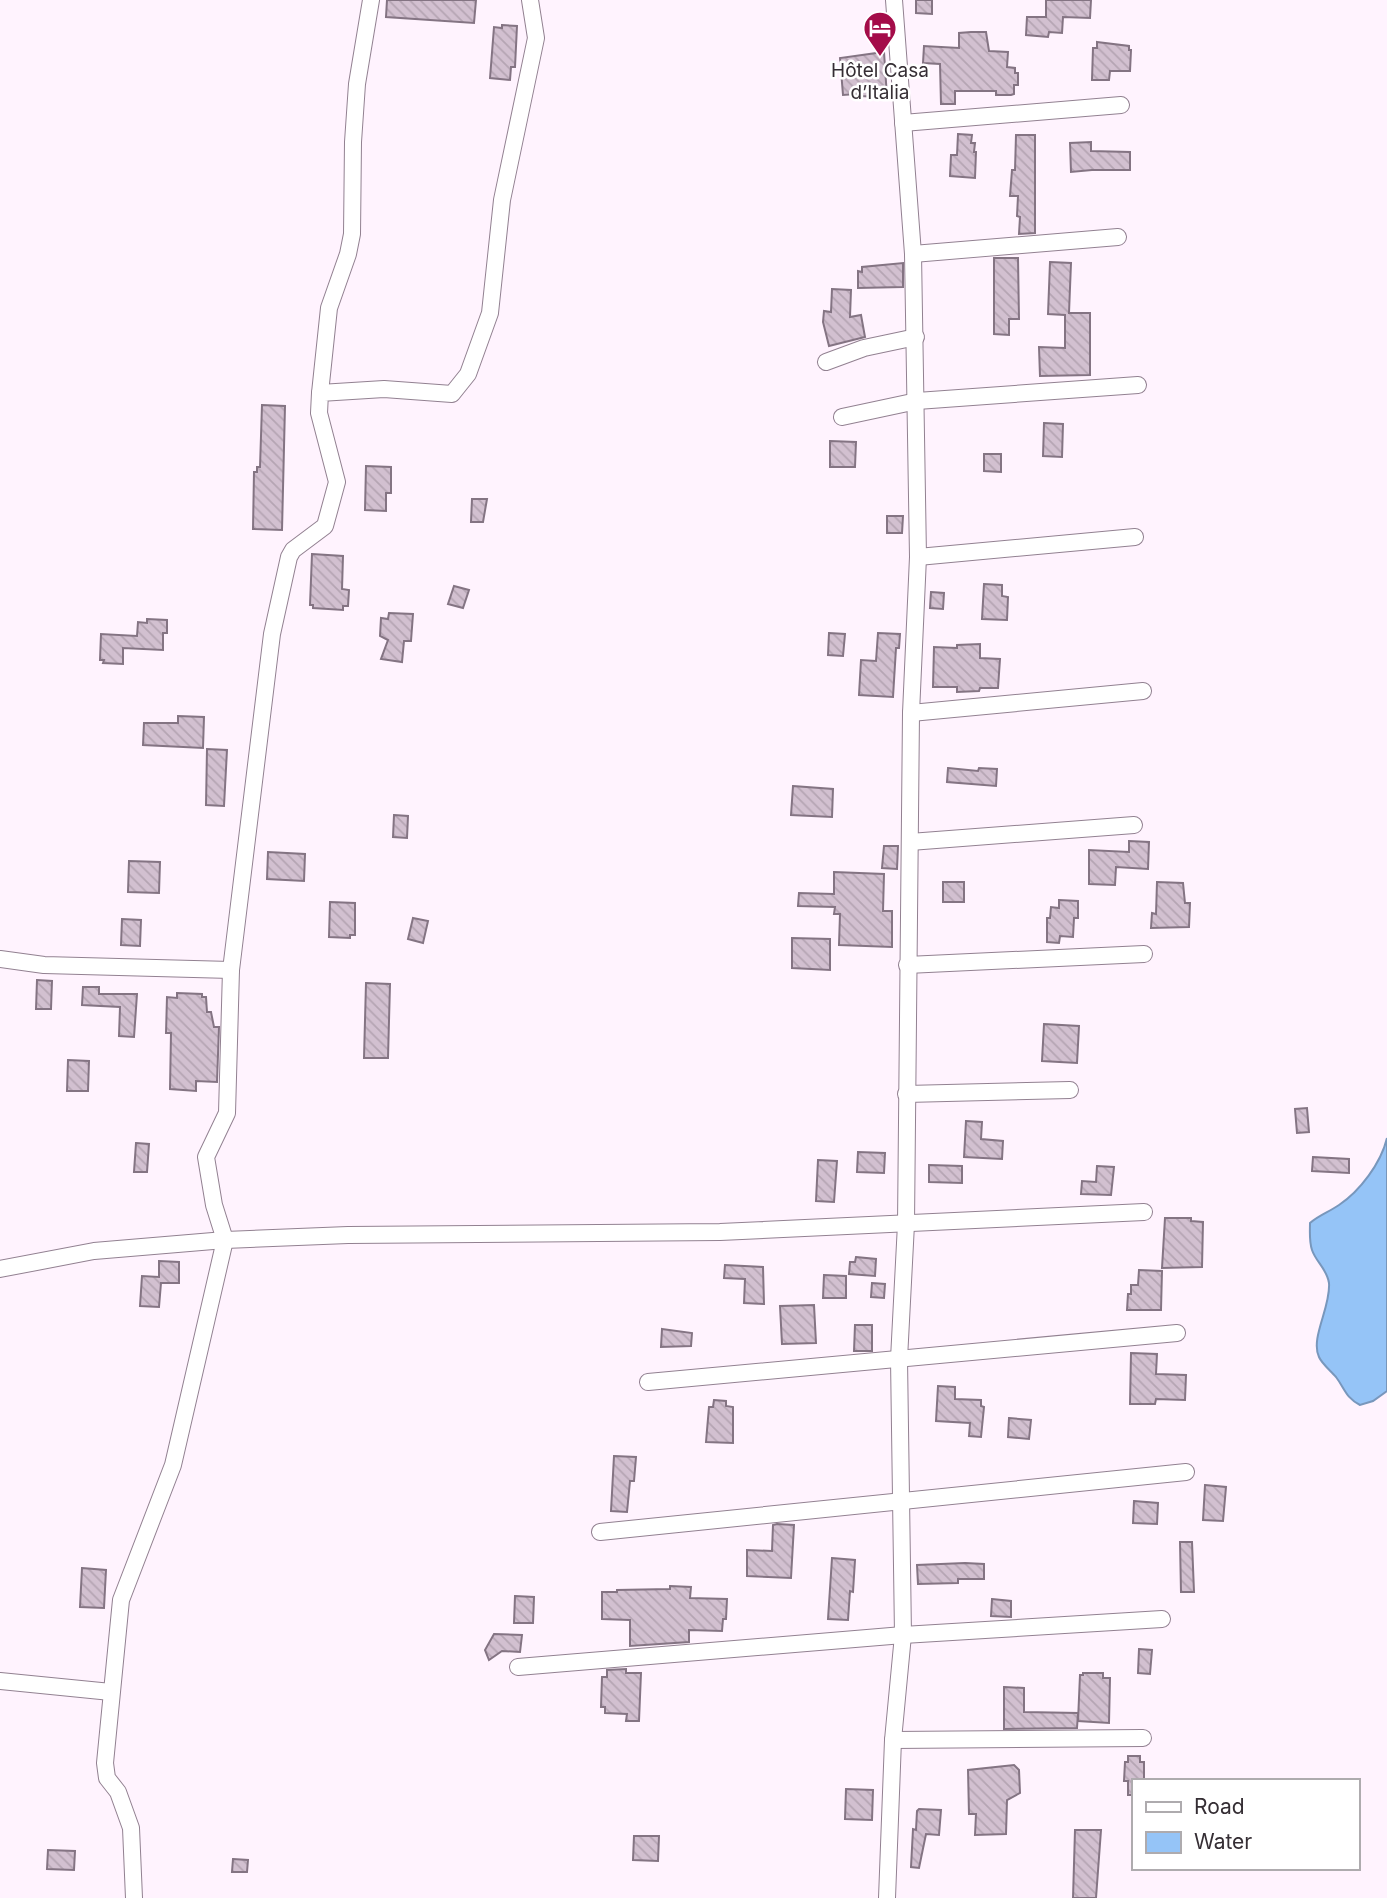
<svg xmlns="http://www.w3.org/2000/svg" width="1387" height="1898" viewBox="0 0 1387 1898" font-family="Inter,sans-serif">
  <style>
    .water { fill: #95c4f7; stroke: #7897bc; stroke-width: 2 }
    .building { fill: url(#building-back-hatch); stroke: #847483; stroke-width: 2 }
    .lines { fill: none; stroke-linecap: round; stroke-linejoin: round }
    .street-casing { stroke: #928191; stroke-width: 18 }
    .street { stroke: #fff; stroke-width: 16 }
    .labels { text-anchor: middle; stroke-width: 5; stroke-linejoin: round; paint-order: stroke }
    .poi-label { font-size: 19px; fill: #352e34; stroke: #fff }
  </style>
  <defs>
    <pattern id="building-back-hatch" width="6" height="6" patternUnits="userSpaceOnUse" patternTransform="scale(1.75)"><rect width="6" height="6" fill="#d2c0d0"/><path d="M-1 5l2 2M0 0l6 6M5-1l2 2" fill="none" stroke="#b5a5b3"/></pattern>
  </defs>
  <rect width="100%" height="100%" fill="#fff3fe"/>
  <!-- water -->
  <path class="water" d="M1387 1138V1391L1373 1401 1360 1405C1346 1398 1345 1389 1336 1377 1331 1371 1322 1364 1319 1357 1310 1338 1331 1307 1329 1283 1327 1269 1316 1262 1312 1250 1309 1241 1310 1232 1310 1223 1319 1215 1329 1212 1339 1205 1360 1191 1381 1163 1387 1138Z"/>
  <!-- building -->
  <g class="building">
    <path d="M387 0H476L474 23 386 17Z"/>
    <path d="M916 0H932V14L916 13Z"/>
    <path d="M1046 0H1091L1090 18 1063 17 1062 33 1049 32 1048 37 1026 35 1027 17H1046Z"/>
    <path d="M502 25 517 26 515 67H511L510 80 490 78 494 27 502 28Z"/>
    <path d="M971 32H986L989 51 1008 52 1007 67 1015 68V73H1018V85H1014V94L1011 95H996V91H955V104H941L940 64 923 63 924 46 959 48V33Z"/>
    <path d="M1097 42 1129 46V50H1131L1130 71H1110L1109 80H1092L1093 48H1097Z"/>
    <path d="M884 52 887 97 857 96V94L843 95 840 58Z"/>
    <path d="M958 134 972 135 971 143H975L974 152H976L975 178 950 176 951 155H957Z"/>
    <path d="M1016 135H1035V233L1019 234 1020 217 1017 216 1018 196H1010L1012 170H1015Z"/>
    <path d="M1091 142V151L1130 152V170H1092L1071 172 1070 143Z"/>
    <path d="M994 258H1018L1019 319H1009V335L994 334Z"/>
    <path d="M1050 262 1071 263 1069 313H1090V375L1040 376 1039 347 1065 348V315L1048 314Z"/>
    <path d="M903 263V287L858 288V271L862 272V267Z"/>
    <path d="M832 289 851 290 850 317 861 315 865 337 829 346 823 322 824 311 831 312Z"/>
    <path d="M262 405 285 406 282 530 253 529 254 472H257V467H260Z"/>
    <path d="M1044 423 1063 424 1062 457 1043 456Z"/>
    <path d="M830 441 856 442 855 467H830Z"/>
    <path d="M984 454H1001V472L984 471Z"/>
    <path d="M366 466 391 467V493H386V511L365 510Z"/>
    <path d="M472 499H487L483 522H471Z"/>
    <path d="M887 516H903L902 533H887Z"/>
    <path d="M312 554 343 556 342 589 349 590 348 606H343V610L313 608V605H310Z"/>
    <path d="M984 584 1002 585V596L1008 597 1007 620 982 619Z"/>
    <path d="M454 586 469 590 463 608 448 604Z"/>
    <path d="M931 592 944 593 943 609 930 608Z"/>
    <path d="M389 613 413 614 411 641H404L402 662 381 659 388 640 380 636 381 618 388 619Z"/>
    <path d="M147 619 167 620V633H163V650L123 648V664L103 663 104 660H100L101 634 137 636 138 622 147 623Z"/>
    <path d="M829 633 845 634 843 656 828 655Z"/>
    <path d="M878 633 900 634 899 648H896L893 697 859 695 861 660 876 661Z"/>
    <path d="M980 644V658L1000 659 998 688H980L979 691 957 692V687H933L934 647 957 648V645Z"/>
    <path d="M178 716 204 717 203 748 143 745 144 723H178Z"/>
    <path d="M207 749 227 750 224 806 206 805Z"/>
    <path d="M948 768 978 771 979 768 997 769 996 786 947 782Z"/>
    <path d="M793 786 833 789 832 817 791 815Z"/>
    <path d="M394 815 408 816 407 838 393 837Z"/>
    <path d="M1129 841 1149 842 1148 869 1116 867 1115 885 1089 884V850L1129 852Z"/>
    <path d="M884 846H898L897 869 882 868Z"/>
    <path d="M268 852 305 854 304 881 267 879Z"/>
    <path d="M129 861 160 862 159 893 128 892Z"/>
    <path d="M834 872 884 874 883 911H892V947L839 945 840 914H834L835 907 798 906 799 893 834 894Z"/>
    <rect x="943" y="882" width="21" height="20"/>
    <path d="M1157 882 1183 883 1185 903H1190L1189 927 1151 928 1152 913 1156 914Z"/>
    <path d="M1059 900 1078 901V918H1074L1073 937 1060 936 1059 943 1047 942V918H1050L1051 907 1059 908Z"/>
    <path d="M330 902 355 903V935H350V938L329 937Z"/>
    <path d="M413 918 428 921 423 943 408 939Z"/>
    <path d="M122 919 141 920 140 946 121 945Z"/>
    <path d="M792 938 830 939V970L792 968Z"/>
    <path d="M37 980 52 981 51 1009H36Z"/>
    <path d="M366 983 390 984 388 1058H364Z"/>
    <path d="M83 987H99V994H137L134 1037 119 1036 120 1007 82 1005Z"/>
    <path d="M177 993 202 994V997H206L207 1012H211L214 1027H219L217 1082 196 1081V1091L170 1089 171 1033H166L167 997 177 998Z"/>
    <path d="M1044 1024 1079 1026 1077 1063 1042 1061Z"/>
    <path d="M68 1060 89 1061 88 1091H67Z"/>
    <path d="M1307 1108 1309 1132 1297 1133 1295 1109Z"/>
    <path d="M966 1121 982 1122 981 1139 1003 1141 1002 1159 964 1157Z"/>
    <path d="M136 1143 149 1144 147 1172H134Z"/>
    <path d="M858 1152 885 1153 884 1173 857 1172Z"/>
    <path d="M1313 1157 1349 1159V1173L1312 1171Z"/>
    <path d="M818 1160 837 1161 834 1202 816 1201Z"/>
    <path d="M929 1165 962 1166V1183L929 1182Z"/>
    <path d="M1097 1166 1114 1167 1111 1195 1081 1194 1082 1181 1096 1182Z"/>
    <path d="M1165 1218H1191V1221L1203 1222 1202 1267 1162 1268Z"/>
    <path d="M856 1257 876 1259 875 1276 849 1274 850 1262H855Z"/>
    <path d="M159 1261 179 1262V1283H161L159 1307 140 1306 142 1276 159 1277Z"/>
    <path d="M725 1265 763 1267 764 1304 744 1303 745 1279 724 1278Z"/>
    <path d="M1139 1270 1162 1271 1161 1310H1127L1128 1294H1131V1285H1138Z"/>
    <path d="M824 1275 846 1276V1298H823Z"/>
    <path d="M872 1283 885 1284 884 1298 871 1297Z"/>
    <path d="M814 1305 816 1343 782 1344 780 1306Z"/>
    <path d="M855 1325H872V1351H854Z"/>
    <path d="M662 1329 692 1333 691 1346 661 1347Z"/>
    <path d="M1131 1353 1157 1354 1156 1374 1186 1375 1185 1400 1156 1399 1155 1404H1130Z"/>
    <path d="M938 1386 955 1387V1399L981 1400V1406L984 1407 981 1437 969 1436 970 1423 936 1421Z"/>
    <path d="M714 1400 726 1401V1406L733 1407V1443L706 1442 709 1407H713Z"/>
    <path d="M1009 1418 1031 1420 1029 1439 1008 1437Z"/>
    <path d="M614 1456 636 1457 634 1481H630L627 1512 611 1511Z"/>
    <path d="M1205 1485 1226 1487 1223 1521 1203 1520Z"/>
    <path d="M1134 1501 1158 1503 1157 1524 1133 1523Z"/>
    <path d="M777 1524 794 1525 791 1578 747 1576V1550L772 1551 773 1525Z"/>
    <path d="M1180 1542H1192L1194 1592H1181Z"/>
    <path d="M832 1558 855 1560 853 1592 850 1591 848 1620 828 1619Z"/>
    <path d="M965 1563 984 1564V1579H958V1583L918 1584 917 1565Z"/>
    <path d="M82 1568 106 1570 104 1608 80 1607Z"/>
    <path d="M670 1586 691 1587 690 1598 727 1599 726 1619H723L722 1631 689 1630V1642L630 1646V1620L602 1619V1592H617V1590L670 1589Z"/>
    <path d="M515 1596 534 1597 533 1623H514Z"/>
    <path d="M992 1599 1011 1601V1617L991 1616Z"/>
    <path d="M494 1634 522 1635 520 1652 502 1651 489 1660 485 1650Z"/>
    <path d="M1139 1649 1152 1650 1150 1674 1138 1673Z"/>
    <path d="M626 1669V1673H641L639 1721H626L627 1714 605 1713V1707H601L602 1677H607V1670Z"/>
    <path d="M1083 1673H1103V1678H1110L1109 1723 1078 1721 1080 1675H1083Z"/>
    <path d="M1004 1687 1024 1688V1712L1078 1713 1077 1728 1004 1729Z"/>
    <path d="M1128 1756H1140V1762H1144V1781H1133V1795H1128V1781H1124L1125 1762H1128Z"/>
    <path d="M1014 1765 1019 1770 1020 1793 1007 1800 1006 1834 975 1835 976 1814H969L968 1770Z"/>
    <path d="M846 1789 873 1790 872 1820 845 1819Z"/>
    <path d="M919 1809 941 1810 939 1835 926 1834 919 1868 911 1867 913 1829 916 1830 917 1811Z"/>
    <path d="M1075 1830H1101L1096 1898H1073Z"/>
    <path d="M634 1836H659L658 1861 633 1860Z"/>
    <path d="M48 1850 75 1851 74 1870 47 1869Z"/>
    <path d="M233 1859 248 1860 247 1872H232Z"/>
  </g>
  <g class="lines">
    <defs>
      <g id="street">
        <path d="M903 123 1121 105"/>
        <path d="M913 254 1118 237"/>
        <path d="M826 362 864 348 916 337"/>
        <path d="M320 393 329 308 348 254 352 234 353 142 357 84 371 0"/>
        <path d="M842 417 917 401 1138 385"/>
        <path d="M918 557 1135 537"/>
        <path d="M911 713 1143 691"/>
        <path d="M910 842 1134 825"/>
        <path d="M0 959 44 965 231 970"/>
        <path d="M907 965 1144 954"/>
        <path d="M906 1094 1070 1090"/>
        <path d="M0 1269 94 1251 225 1240 348 1235 720 1232 1144 1212"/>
        <path d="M648 1382 1177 1333"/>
        <path d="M600 1532 1186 1472"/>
        <path d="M518 1667 903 1635 1162 1619"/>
        <path d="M0 1681 111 1692"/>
        <path d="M893 1740 1143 1738"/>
        <path d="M134 1898 131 1828 118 1792 107 1778 105 1763 121 1600 173 1465 225 1240 214 1205 206 1157 227 1113 231 970 272 634 289 557 293 550 325 526 337 482 319 413 320 393 384 389 452 394 468 374 490 313 502 200 536 38 530 0"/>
        <path d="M887 1898 893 1740 903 1635 899 1359 906 1224 911 713 918 557 913 254 894 0"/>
      </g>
    </defs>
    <!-- street casing -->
    <use href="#street" class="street-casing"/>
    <!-- street -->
    <use href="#street" class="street"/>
  </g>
  <!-- icons -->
  <defs>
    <symbol id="hotel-pin" viewBox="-11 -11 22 30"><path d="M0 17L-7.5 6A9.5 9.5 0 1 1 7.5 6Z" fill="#a40c49" stroke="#fff"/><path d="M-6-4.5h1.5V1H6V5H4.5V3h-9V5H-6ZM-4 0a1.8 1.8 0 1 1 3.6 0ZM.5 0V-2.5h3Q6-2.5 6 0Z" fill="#fff"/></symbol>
  </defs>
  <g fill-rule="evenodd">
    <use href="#hotel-pin" x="861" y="9" width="38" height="52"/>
  </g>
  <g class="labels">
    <!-- poi labels -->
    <g class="poi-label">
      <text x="880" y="77">Hôtel Casa<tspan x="880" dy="22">d’Italia</tspan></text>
    </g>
  </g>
  <!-- legend -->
  <rect x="1132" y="1779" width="228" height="91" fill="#ffffff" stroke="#aeabae" stroke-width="2"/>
  <rect x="1146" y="1802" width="35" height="10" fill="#ffffff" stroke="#aeabae" stroke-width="2"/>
  <text x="1194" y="1814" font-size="21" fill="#352e34">Road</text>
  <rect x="1146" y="1832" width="35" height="21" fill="#95c4f7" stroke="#aeabae" stroke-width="2"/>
  <text x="1194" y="1849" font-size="21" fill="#352e34">Water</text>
</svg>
